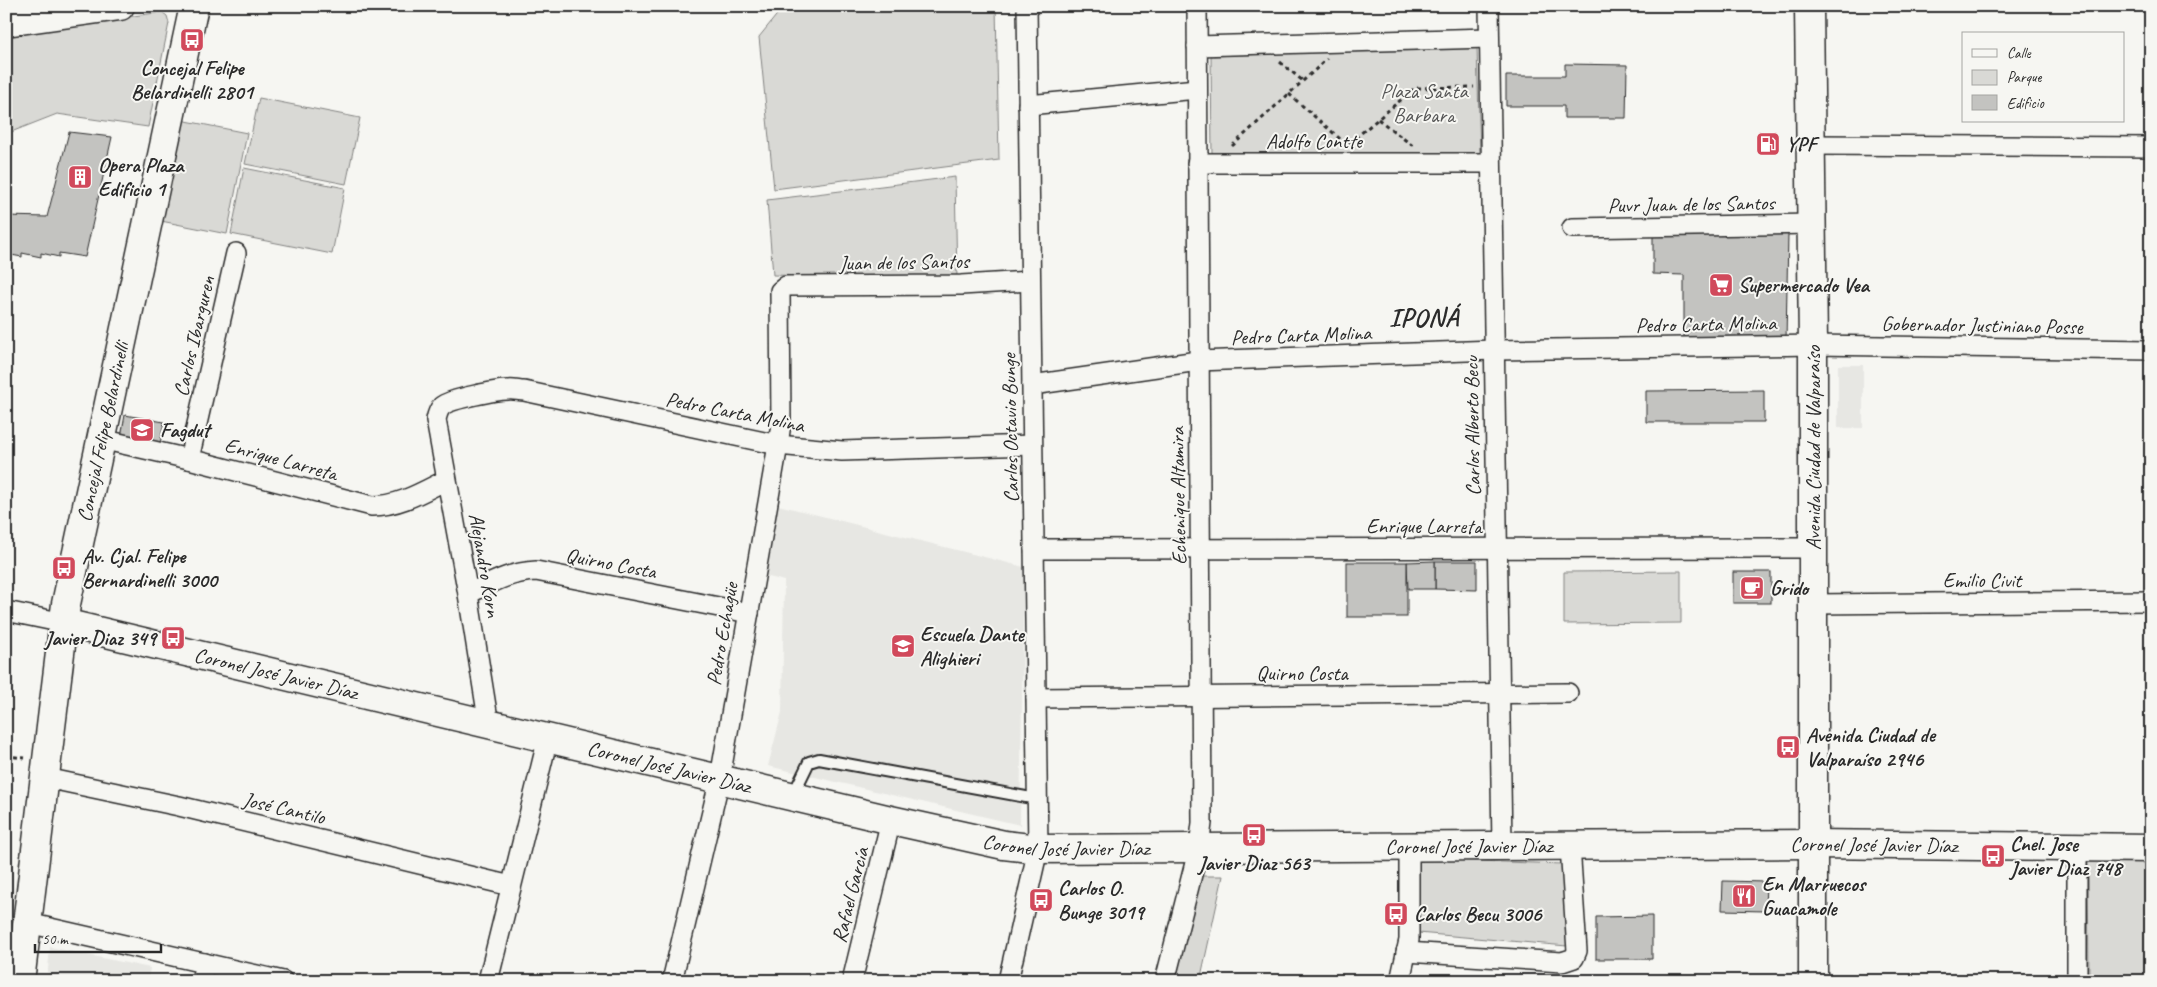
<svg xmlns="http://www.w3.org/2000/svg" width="2157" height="987" viewBox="0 0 2157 987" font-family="Caveat,sans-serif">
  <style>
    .built { fill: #e7e7e3 }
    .green { fill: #d9d9d5; stroke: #828280 }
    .building { fill: #c3c3c0; stroke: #2b2b2b }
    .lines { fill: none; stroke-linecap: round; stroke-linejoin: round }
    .lane-casing { stroke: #2b2b2b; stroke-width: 14 }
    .street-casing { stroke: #2b2b2b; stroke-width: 22 }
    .secondary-casing { stroke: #2b2b2b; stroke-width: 31 }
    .path { stroke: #2b2b2b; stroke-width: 3; stroke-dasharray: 4 4; stroke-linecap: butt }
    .lane { stroke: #f6f6f2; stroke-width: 10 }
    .street { stroke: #f6f6f2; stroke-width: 19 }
    .secondary { stroke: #f6f6f2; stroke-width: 28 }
    .labels { text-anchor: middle; stroke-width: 4; stroke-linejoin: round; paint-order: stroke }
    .poi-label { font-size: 21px; font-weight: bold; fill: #2b2b2b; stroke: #f6f6f2; text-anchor: start }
    .park-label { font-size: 21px; fill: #565656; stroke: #f6f6f2 }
    .street-label { font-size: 21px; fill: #2b2b2b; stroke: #f6f6f2 }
    .district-label { font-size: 26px; font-weight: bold; letter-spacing: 1px; fill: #2b2b2b; stroke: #f6f6f2 }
  </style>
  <rect width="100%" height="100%" fill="#f6f6f2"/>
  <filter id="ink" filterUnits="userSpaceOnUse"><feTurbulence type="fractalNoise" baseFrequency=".02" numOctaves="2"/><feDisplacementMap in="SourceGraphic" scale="10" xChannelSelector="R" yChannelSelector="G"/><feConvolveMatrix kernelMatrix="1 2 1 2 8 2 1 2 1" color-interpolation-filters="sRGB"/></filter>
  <g filter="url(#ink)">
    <!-- built -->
    <g class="built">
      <rect x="1838" y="365" width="25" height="63"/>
      <path d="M774 504 1024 567 1020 825 768 766 782 712 784 581 762 575Z"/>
      <path d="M50 947 150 968 148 981H47Z"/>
    </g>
    <!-- green -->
    <g class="green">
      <path d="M784 6H996L999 160 774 189 759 37Z"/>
      <path d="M162 12 167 16 169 23 148 127 57 114 6 134V34Z"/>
      <path d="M1477 47 1480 157 1212 156 1211 56Z"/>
      <path d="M259 98 360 118 346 184 245 164Z"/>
      <path d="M181 120 247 133 227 234 161 221Z"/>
      <path d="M244 168 345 188 332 254 231 234Z"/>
      <path d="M955 177 957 280 773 275 767 200Z"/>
      <path d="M1681 571V623L1564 624V572Z"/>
      <path d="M1418 859 1562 864 1567 946 1418 933Z"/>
      <path d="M2088 859H2151V981H2089Z"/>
      <path d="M1196 876H1223L1200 981H1171Z"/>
    </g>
    <!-- building -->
    <g class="building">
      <path d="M1565 64 1627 65 1626 118H1564V106H1506V76H1565Z"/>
      <path d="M69 132 112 137 85 257 59 253V257L41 253V257L22 253V257L6 254V216L47 217Z"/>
      <path d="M1653 233H1788L1786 341H1684V275L1653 274Z"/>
      <path d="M1764 390V422H1646V391Z"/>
      <path d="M125 415 164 422 160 444 121 437Z"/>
      <path d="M1435 561H1477V590L1435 589Z"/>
      <path d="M1435 561V589H1408L1407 562Z"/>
      <rect x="1347" y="562" width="60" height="55"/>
      <rect x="1733" y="572" width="38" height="31"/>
      <path d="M1723 881 1766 882 1765 911 1722 910Z"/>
      <path d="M1652 916V959H1596V917Z"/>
    </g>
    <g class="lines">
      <defs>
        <path id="lane" d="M793 795 809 762 819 759 1037 799"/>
        <g id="street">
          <path d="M1489 6 1502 846"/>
          <path d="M1197 46 1489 38"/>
          <path d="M1028 105 1197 89"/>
          <path d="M1811 145 2151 147"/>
          <path d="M1197 163H1491"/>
          <path d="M1572 228 1811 224"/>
          <path d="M1032 385 1198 361 1494 350 1813 345 2151 350"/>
          <path d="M101 439 189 459 372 506C399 506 422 492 446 480"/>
          <path d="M189 459 236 253"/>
          <path d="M1034 549 1813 548"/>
          <path d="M468 594C491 583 510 572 536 571L749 613"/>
          <path d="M1813 604 2151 601"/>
          <path d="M6 611 64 623"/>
          <path d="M1036 698 1568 693"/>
          <path d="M489 725 468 594 436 420C437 415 438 410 442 406 450 399 497 390 508 390 513 389 519 391 524 391L778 445 842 451 1032 445"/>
          <path d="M46 778 179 806 511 886"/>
          <path d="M2077 847V981"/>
          <path d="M28 923 283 981"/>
          <path d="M1406 952 1562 962 1574 958 1577 951 1570 846"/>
          <path d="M201 981 205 963"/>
          <path d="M488 981 548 738"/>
          <path d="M672 981 720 778 778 445 781 424 780 291 786 286 961 285 1030 281"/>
          <path d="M852 981 891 820"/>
          <path d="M1008 981 1038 849 1027 6"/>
          <path d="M1165 981 1199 847 1202 823 1197 6"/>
          <path d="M1400 981 1409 940V846"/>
        </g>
        <g id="secondary">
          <path d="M1809 6 1813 345V981"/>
          <path d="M6 22 120 6"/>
          <path id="s1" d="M64 623 891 820 1004 845 1038 849 1814 844 2151 848"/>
          <path id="s2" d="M20 981 66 604 194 6"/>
        </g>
      </defs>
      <!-- lane casing -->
      <use href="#lane" class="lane-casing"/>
      <!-- street casing -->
      <use href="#street" class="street-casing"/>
      <!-- secondary casing -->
      <use href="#secondary" class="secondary-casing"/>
      <!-- path -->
      <g class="path">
        <path d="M1280 62 1303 81"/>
        <path d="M1289 94 1347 145 1415 88 1474 87"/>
        <path d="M1378 119 1413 146"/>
        <path d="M1232 146 1327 59"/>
        <path d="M6 756 25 758"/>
      </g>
      <!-- lane -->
      <use href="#lane" class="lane"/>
      <!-- street -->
      <use href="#street" class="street"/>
      <!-- secondary -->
      <use href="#secondary" class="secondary"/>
    </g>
  </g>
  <!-- icons -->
  <defs>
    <symbol id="bus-square" viewBox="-11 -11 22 22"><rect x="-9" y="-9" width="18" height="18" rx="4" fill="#d1495b" stroke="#f6f6f2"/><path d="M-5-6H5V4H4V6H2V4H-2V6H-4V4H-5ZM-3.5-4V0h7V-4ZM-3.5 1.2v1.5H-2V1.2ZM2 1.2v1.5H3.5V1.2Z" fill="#fff"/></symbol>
    <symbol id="fuel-square" viewBox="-11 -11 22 22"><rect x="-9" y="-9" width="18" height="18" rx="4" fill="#d1495b" stroke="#f6f6f2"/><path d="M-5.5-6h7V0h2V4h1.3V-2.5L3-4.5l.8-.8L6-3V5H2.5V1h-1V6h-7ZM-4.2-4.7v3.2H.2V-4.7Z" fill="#fff"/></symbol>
    <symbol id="building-square" viewBox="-11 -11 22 22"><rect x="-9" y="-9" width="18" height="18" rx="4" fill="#d1495b" stroke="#f6f6f2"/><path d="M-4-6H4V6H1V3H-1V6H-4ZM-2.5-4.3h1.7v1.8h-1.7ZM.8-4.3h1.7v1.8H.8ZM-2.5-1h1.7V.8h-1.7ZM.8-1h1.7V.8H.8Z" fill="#fff"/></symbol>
    <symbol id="supermarket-square" viewBox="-11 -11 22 22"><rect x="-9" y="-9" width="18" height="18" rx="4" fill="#d1495b" stroke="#f6f6f2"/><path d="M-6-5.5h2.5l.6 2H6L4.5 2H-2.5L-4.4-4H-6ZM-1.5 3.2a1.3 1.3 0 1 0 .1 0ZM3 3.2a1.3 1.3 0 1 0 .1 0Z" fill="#fff"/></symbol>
    <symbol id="school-square" viewBox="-11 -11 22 22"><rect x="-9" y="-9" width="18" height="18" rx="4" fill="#d1495b" stroke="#f6f6f2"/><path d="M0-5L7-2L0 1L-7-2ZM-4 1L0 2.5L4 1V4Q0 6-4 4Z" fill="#fff"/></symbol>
    <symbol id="cafe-square" viewBox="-11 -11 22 22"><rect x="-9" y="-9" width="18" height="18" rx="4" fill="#d1495b" stroke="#f6f6f2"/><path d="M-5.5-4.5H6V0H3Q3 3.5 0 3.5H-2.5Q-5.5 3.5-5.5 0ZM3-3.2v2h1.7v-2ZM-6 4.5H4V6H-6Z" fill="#fff"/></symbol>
    <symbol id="restaurant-square" viewBox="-11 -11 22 22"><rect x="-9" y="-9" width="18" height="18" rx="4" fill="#d1495b" stroke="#f6f6f2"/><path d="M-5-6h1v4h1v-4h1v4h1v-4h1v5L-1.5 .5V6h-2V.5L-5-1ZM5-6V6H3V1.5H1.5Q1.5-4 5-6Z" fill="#fff"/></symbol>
  </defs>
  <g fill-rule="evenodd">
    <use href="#bus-square" x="178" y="26" width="28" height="28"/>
    <use href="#fuel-square" x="1754" y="130" width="28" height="28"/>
    <use href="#building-square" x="66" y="163" width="28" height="28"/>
    <use href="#supermarket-square" x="1707" y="271" width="28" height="28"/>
    <use href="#school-square" x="128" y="416" width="28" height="28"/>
    <use href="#bus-square" x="50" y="554" width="28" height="28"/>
    <use href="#cafe-square" x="1738" y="574" width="28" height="28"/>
    <use href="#bus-square" x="159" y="624" width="28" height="28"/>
    <use href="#school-square" x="889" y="632" width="28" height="28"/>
    <use href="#bus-square" x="1774" y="733" width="28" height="28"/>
    <use href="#bus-square" x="1240" y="821" width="28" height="28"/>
    <use href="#bus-square" x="1979" y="842" width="28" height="28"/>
    <use href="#restaurant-square" x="1730" y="882" width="28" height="28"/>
    <use href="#bus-square" x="1027" y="886" width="28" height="28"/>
    <use href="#bus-square" x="1382" y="900" width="28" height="28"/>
  </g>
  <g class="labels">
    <!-- poi labels -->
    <g class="poi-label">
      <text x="192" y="75" text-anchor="middle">Concejal Felipe<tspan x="192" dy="24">Belardinelli 2801</tspan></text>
      <text x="1786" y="151">YPF</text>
      <text x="98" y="172">Opera Plaza<tspan x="98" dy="24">Edificio 1</tspan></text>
      <text x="1738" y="292">Supermercado Vea</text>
      <text x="160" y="437">Fagdut</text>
      <text x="82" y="563">Av. Cjal. Felipe<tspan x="82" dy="24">Bernardinelli 3000</tspan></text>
      <text x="1770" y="595">Grido</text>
      <text x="920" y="641">Escuela Dante<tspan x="920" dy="24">Alighieri</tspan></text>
      <text x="156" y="645" text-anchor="end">Javier Diaz 349</text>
      <text x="1806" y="742">Avenida Ciudad de<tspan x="1806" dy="24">Valparaíso 2946</tspan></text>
      <text x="2010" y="851">Cnel. Jose<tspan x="2010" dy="24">Javier Diaz 748</tspan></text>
      <text x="1254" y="870" text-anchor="middle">Javier Diaz 563</text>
      <text x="1762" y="891">En Marruecos<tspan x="1762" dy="24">Guacamole</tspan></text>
      <text x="1058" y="895">Carlos O.<tspan x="1058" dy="24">Bunge 3019</tspan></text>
      <text x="1414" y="921">Carlos Becu 3006</text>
    </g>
    <!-- park labels -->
    <g class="park-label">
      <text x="1424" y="98">Plaza Santa<tspan x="1424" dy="24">Barbara</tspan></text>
    </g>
    <!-- street labels -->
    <g class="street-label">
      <text x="1314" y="148">Adolfo Contte</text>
      <text transform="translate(1691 204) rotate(-1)" y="7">Puvr Juan de los Santos</text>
      <text transform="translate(904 262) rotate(-1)" y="7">Juan de los Santos</text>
      <text transform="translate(1706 324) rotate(-1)" y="7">Pedro Carta Molina</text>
      <text transform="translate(1982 325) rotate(1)" y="7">Gobernador Justiniano Posse</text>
      <text transform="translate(1301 335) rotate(-2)" y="7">Pedro Carta Molina</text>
      <text transform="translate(194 336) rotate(-77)" y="7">Carlos Ibarguren</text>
      <text transform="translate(735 412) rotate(11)" y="7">Pedro Carta Molina</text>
      <text transform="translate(1472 426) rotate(-91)" y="7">Carlos Alberto Becu</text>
      <text transform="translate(1010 428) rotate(-91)" y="7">Carlos Octavio Bunge</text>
      <text dy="7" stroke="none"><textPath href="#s2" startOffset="556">Concejal Felipe Belardinelli</textPath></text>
      <text transform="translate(1813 448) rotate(-90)" y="7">Avenida Ciudad de Valparaíso</text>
      <text transform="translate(281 459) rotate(15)" y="7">Enrique Larreta</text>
      <text transform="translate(1178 496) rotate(-91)" y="7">Echenique Altamira</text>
      <text x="1424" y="533">Enrique Larreta</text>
      <text transform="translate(611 563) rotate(11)" y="7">Quirno Costa</text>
      <text transform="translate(485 565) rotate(80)" y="7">Alejandro Korn</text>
      <text x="1982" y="587">Emilio Civit</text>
      <text transform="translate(722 634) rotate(-80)" y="7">Pedro Echagüe</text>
      <text x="1302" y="680">Quirno Costa</text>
      <text dy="7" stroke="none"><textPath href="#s1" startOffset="218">Coronel José Javier Díaz</textPath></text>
      <text dy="7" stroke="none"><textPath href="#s1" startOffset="622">Coronel José Javier Díaz</textPath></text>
      <text transform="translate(284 808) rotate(13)" y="7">José Cantilo</text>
      <text dy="7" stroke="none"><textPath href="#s1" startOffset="1028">Coronel José Javier Díaz</textPath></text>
      <text dy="7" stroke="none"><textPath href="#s1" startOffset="1836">Coronel José Javier Díaz</textPath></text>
      <text dy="7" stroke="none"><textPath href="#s1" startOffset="1431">Coronel José Javier Díaz</textPath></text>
      <text transform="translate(850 895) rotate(-76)" y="7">Rafael García</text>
    </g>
    <!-- district labels -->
    <g class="district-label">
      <text x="1424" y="326">IPONÁ</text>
    </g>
  </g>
  <!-- margin -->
  <rect width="2157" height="987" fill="none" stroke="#f6f6f2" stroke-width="25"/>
  <rect x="12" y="12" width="2132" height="962" fill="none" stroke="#2b2b2b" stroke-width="2" filter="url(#ink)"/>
  <!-- legend -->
  <rect x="1962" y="32" width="162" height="90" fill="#f6f6f2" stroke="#a5a5a2"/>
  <rect x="1972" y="49" width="25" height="8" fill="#f6f6f2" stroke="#a5a5a2"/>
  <text x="2007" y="58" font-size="15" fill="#2b2b2b">Calle</text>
  <rect x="1972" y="70" width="25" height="15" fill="#d9d9d5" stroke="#a5a5a2"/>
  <text x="2007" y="82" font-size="15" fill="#2b2b2b">Parque</text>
  <rect x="1972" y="95" width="25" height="15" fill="#c3c3c0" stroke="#a5a5a2"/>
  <text x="2007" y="108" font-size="15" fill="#2b2b2b">Edificio</text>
  <!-- scale -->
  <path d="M35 944v8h126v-8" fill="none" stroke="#2b2b2b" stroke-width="2.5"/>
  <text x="42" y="944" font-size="15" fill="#2b2b2b" stroke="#f6f6f2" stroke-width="4" paint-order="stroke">50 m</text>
</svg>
